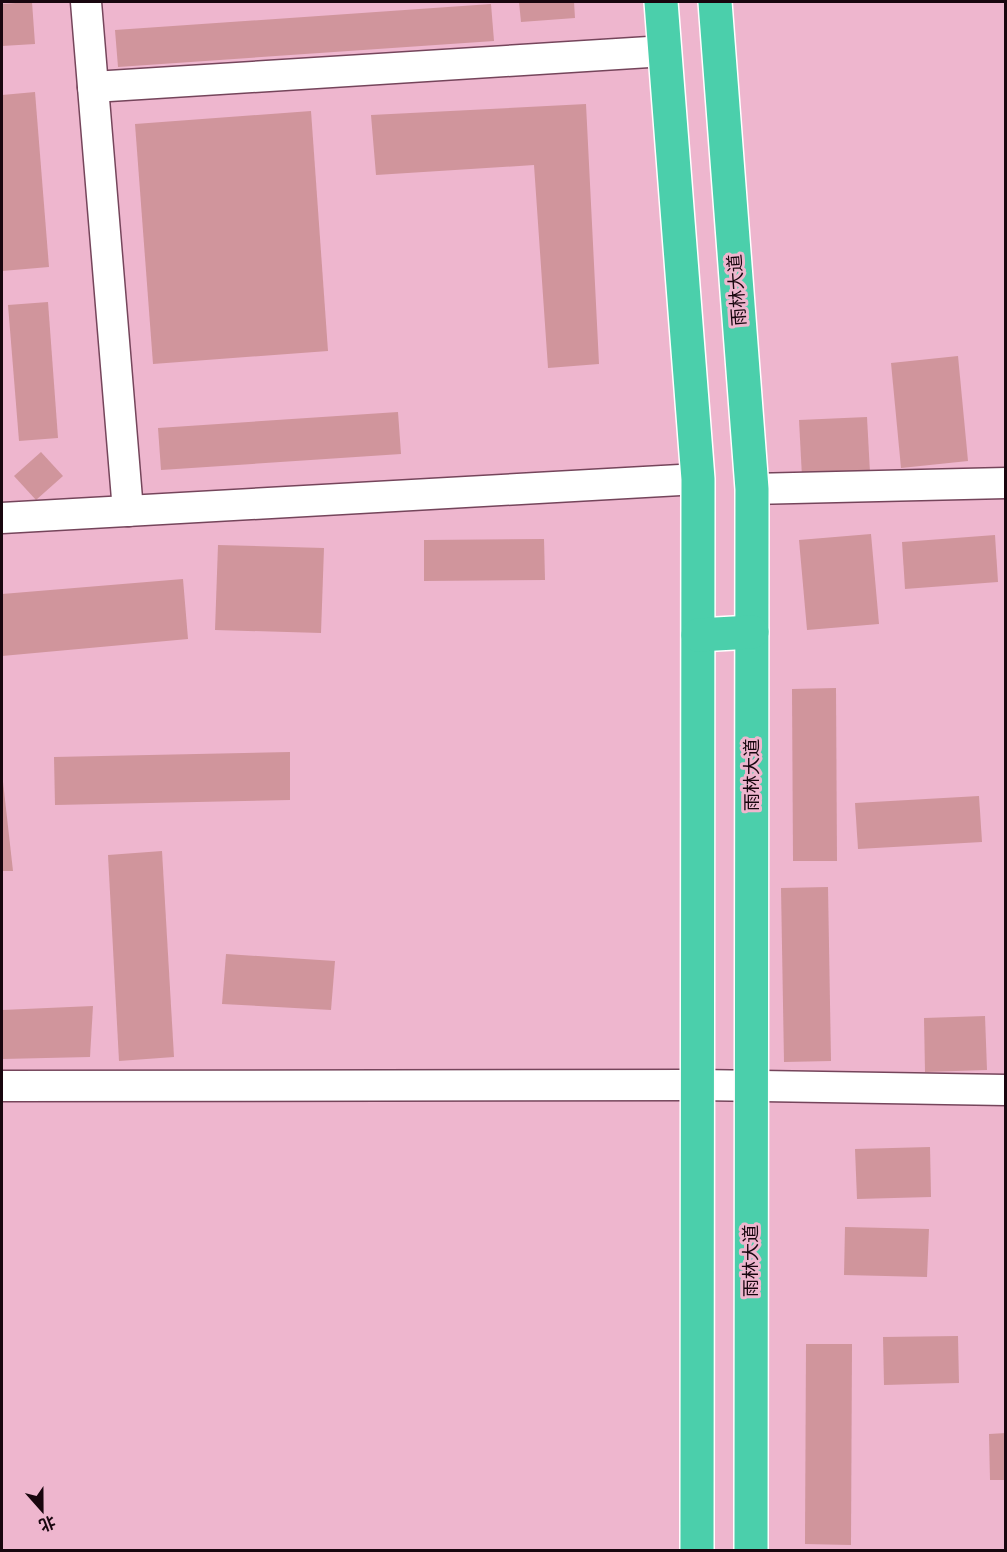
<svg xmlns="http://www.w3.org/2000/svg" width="1007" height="1552" viewBox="0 0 1007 1552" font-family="Barlow,'Noto Sans SC',sans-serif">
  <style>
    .building { fill: #d0959c }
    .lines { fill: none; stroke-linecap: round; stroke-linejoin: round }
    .street-casing { stroke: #75455b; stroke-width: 33 }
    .highway-casing { stroke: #fff; stroke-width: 36 }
    .street { stroke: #fff; stroke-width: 30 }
    .highway { stroke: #4bcfab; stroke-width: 33 }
    .labels { text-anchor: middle; stroke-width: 6; stroke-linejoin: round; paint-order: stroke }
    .street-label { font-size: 18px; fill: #18060e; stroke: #eeb6ce }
  </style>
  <rect width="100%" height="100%" fill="#eeb6ce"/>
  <!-- building -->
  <g class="building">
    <path d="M29 2H32L35 44 2 46V4Z"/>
    <path d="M519 2H574L575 18 521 22Z"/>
    <path d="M491 4 494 41 118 67 115 30Z"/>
    <path d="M35 92 49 267 2 271V95Z"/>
    <path d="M586 104 599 364 548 368 534 165 376 175 371 115Z"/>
    <path d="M311 111 328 351 153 364 135 124Z"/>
    <path d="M48 302 58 438 19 441 8 305Z"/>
    <path d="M958 356 968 461 901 468 891 363Z"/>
    <path d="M398 412 401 454 161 470 158 428Z"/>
    <path d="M867 417 870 473 802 477 799 420Z"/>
    <path d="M41 452 63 476 36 500 14 476Z"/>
    <path d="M871 534 879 624 807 630 799 540Z"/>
    <path d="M995 535 998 582 905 589 902 542Z"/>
    <path d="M544 539 545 580 424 581V540Z"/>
    <path d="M218 545 324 548 321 633 215 630Z"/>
    <path d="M183 579 188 639 2 656V594Z"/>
    <path d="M836 688 837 861H793L792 689Z"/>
    <path d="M290 752V800L55 805 54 757Z"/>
    <path d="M2 782H3L13 871H2Z"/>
    <path d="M979 796 982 842 858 849 855 803Z"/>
    <path d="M162 851 174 1057 119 1061 108 855Z"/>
    <path d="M828 887 831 1061 784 1062 781 888Z"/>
    <path d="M226 954 335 961 331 1010 222 1004Z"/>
    <path d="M93 1006 90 1057 2 1059V1010Z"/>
    <path d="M985 1016 987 1070 925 1072 924 1018Z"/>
    <path d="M930 1147 931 1197 857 1199 855 1149Z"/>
    <path d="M845 1227 929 1229 927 1277 844 1275Z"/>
    <path d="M958 1336 959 1383 884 1385 883 1337Z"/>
    <path d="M806 1344H852L851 1545 805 1544Z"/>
    <path d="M1006 1433V1480H990L989 1434Z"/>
  </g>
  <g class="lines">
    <defs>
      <g id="street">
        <path d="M86 2 128 511"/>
        <path d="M93 87 665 51"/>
        <path d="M752 489 1006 483"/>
        <path d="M2 518 698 479"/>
        <path d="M2 1086 697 1085 1006 1090"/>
      </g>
      <g id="highway">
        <path d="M661 2 698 479 697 1550"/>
        <path d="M715 2 752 489 751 1550"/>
        <path d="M698 635 752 632"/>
      </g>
    </defs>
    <!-- street casing -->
    <use href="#street" class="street-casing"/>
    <!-- highway casing -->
    <use href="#highway" class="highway-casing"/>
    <!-- street -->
    <use href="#street" class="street"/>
    <!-- highway -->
    <use href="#highway" class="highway"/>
  </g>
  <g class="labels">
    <!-- street labels -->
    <g class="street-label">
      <text transform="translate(737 290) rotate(-94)" y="6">雨林大道</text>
      <text transform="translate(752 775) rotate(-90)" y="6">雨林大道</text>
      <text transform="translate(751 1261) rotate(-90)" y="6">雨林大道</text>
    </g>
  </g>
  <!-- border -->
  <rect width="1007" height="1552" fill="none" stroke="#18060e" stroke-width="6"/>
  <!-- north arrow -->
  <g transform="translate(42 1510) rotate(159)" stroke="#eeb6ce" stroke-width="4.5" paint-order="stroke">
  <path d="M0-4.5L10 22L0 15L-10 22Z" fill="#18060e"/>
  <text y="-9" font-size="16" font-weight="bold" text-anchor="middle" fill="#18060e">北</text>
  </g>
</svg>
